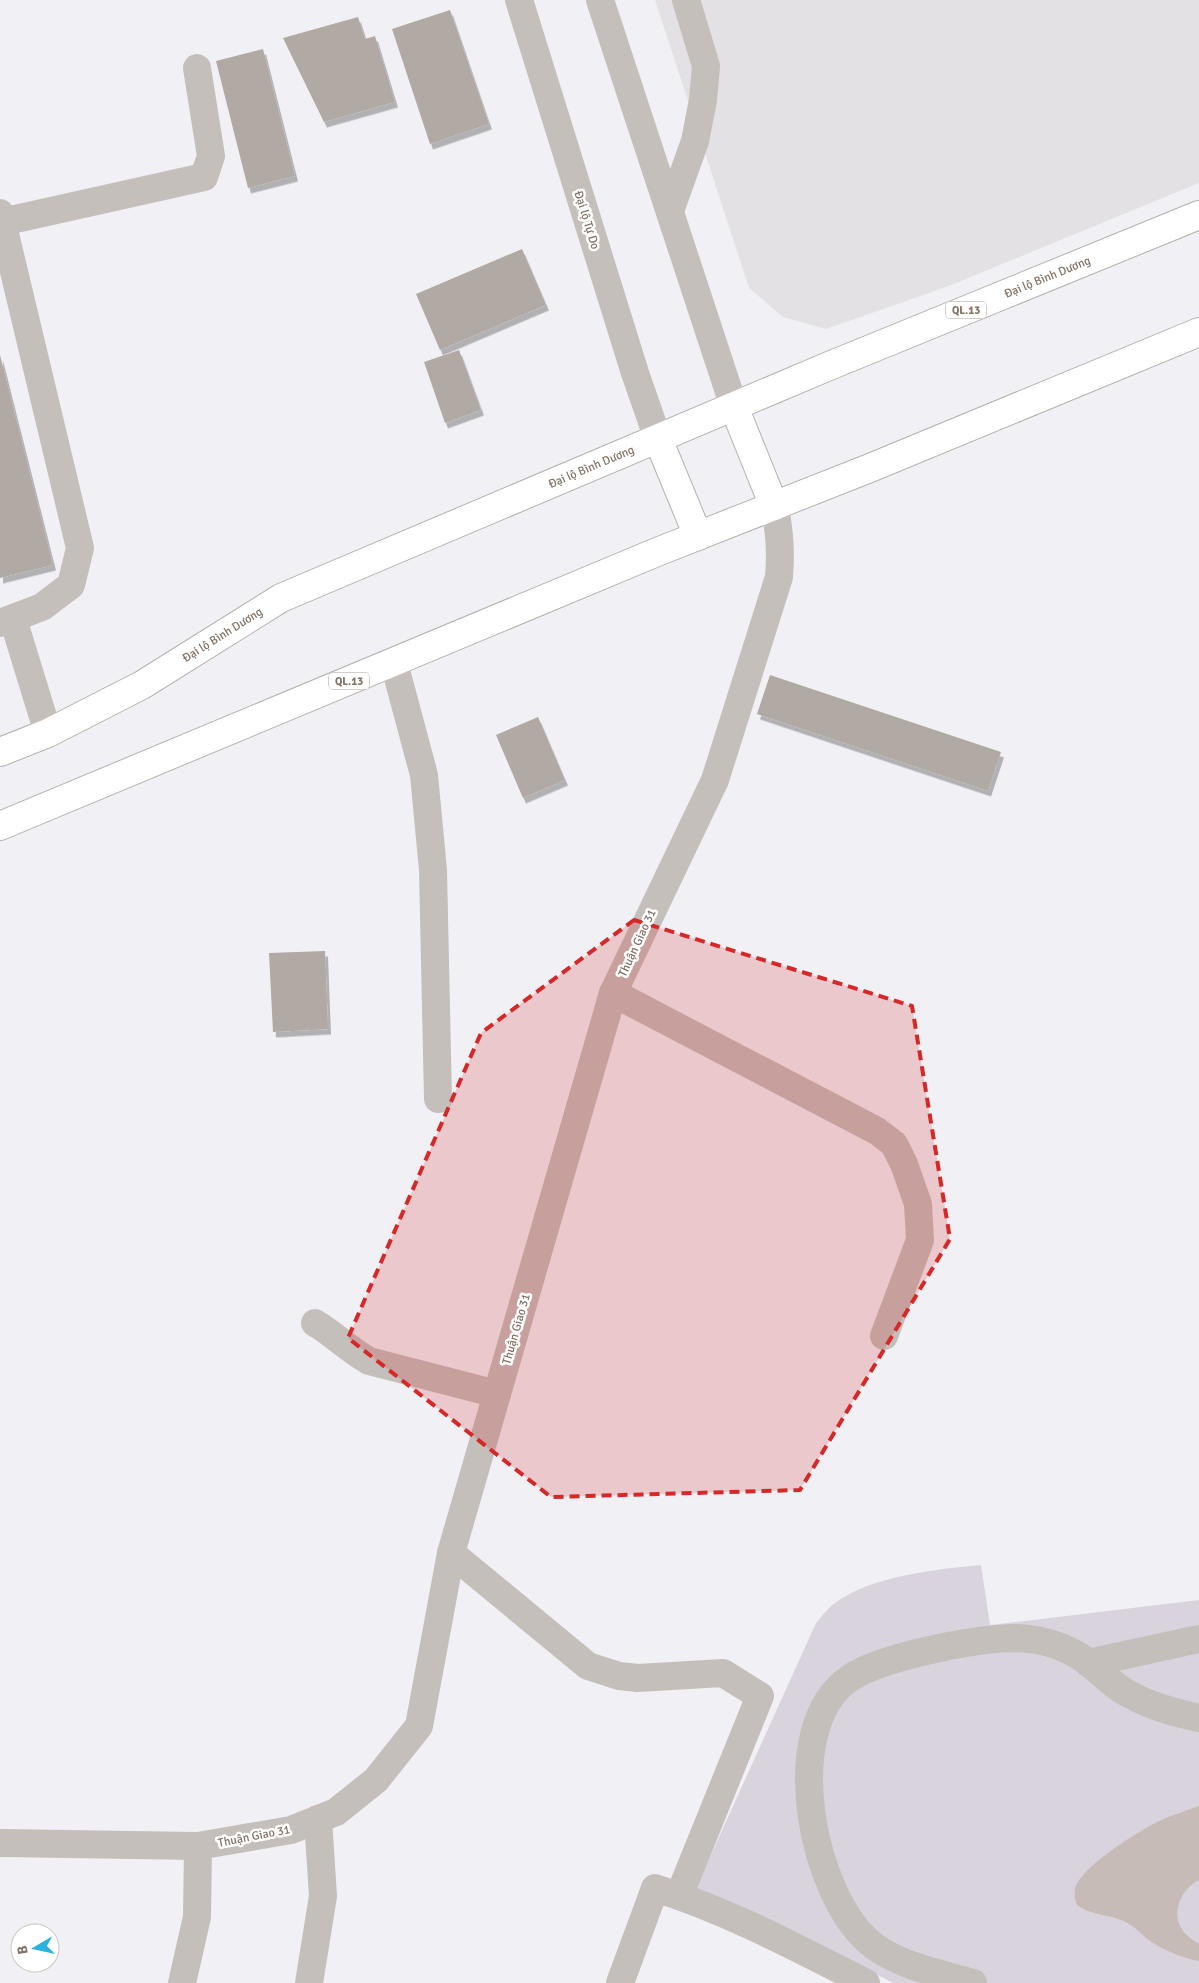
<svg xmlns="http://www.w3.org/2000/svg" width="1199" height="1983" viewBox="0 0 1199 1983" font-family="Signika,sans-serif">
  <style>
    .built { fill: #e3e1e3 }
    .green { fill: #d8d3dc }
    .water { fill: #c6bbb6 }
    .building { fill: #b1a9a3; filter: url(#shadow) }
    .lines { fill: none; stroke-linecap: round; stroke-linejoin: round }
    .highway-casing { stroke: #b5b1ad; stroke-width: 30 }
    .minor { stroke: #c4bfbb; stroke-width: 28 }
    .highway { stroke: #fff; stroke-width: 28 }
    .marked { fill: #d62828; fill-opacity: 0.2; stroke: #d62828; stroke-width: 4; stroke-dasharray: 10 6; stroke-linejoin: round }
    .labels { text-anchor: middle; stroke-width: 5; stroke-linejoin: round; paint-order: stroke }
    .shield { fill: #fff; stroke: #a89c93; stroke-width: 1 }
    .shield-label { font-size: 11px; font-weight: bold; fill: #827265 }
    .street-label { font-size: 12px; fill: #827265; stroke: #fff }
  </style>
  <defs>
    <filter id="shadow"><feDropShadow dx="3" dy="5.5" stdDeviation="0" flood-color="#0004"/></filter>
  </defs>
  <rect width="100%" height="100%" fill="#f1f1f5"/>
  <!-- built -->
  <path class="built" d="M655 0H1199V183L949 286 826 329 783 317 749 288Z"/>
  <!-- green -->
  <path class="green" d="M981 1565 990 1625 1199 1600V1983H893L833 1951 695 1890 816 1623C822 1616 828 1608 835 1603 871 1576 937 1569 981 1565Z"/>
  <!-- water -->
  <path class="water" d="M1199 1806V1880C1181 1889 1170 1913 1183 1931 1187 1936 1194 1941 1199 1944V1961C1185 1959 1167 1951 1155 1944 1141 1936 1138 1927 1121 1920 1106 1914 1090 1915 1077 1905 1075 1900 1074 1895 1075 1889 1080 1867 1139 1831 1159 1821 1172 1815 1186 1811 1199 1806Z"/>
  <!-- building -->
  <g class="building">
    <path d="M450 10 489 124 430 144 392 29Z"/>
    <path d="M358 17 365 39 375 36 395 102 324 122 283 38Z"/>
    <path d="M263 49 295 176 248 188 216 61Z"/>
    <path d="M522 249 546 305 440 350 416 294Z"/>
    <path d="M459 350 481 410 445 423 424 362Z"/>
    <path d="M0 355 53 565 0 578Z"/>
    <path d="M770 675 1001 752 988 791 757 714Z"/>
    <path d="M538 717 565 780 523 798 496 735Z"/>
    <path d="M325 951 328 1029 273 1032 269 953Z"/>
  </g>
  <g class="lines">
    <defs>
      <g id="highway">
        <path d="M734 407 774 506"/>
        <path d="M658 439 698 536"/>
        <path id="s1" d="M0 752 48 733 142 685 281 598 829 366 1199 215"/>
        <path d="M0 826 657 552 870 468 1199 332"/>
      </g>
    </defs>
    <!-- highway casing -->
    <use href="#highway" class="highway-casing"/>
    <!-- minor -->
    <g class="minor">
      <path d="M519 0 635 373 658 439"/>
      <path d="M600 0 734 407"/>
      <path d="M670 211 695 141 703 100 706 66 686 0"/>
      <path d="M0 213 80 548 71 585 42 607 0 623"/>
      <path d="M2 222 204 177 211 156 197 68"/>
      <path d="M13 619 48 733"/>
      <path d="M394 663 424 775 433 870 438 1099"/>
      <path d="M613 993 877 1131 894 1144 904 1164 918 1204 920 1240 884 1336"/>
      <path d="M315 1323C334 1334 349 1350 369 1361L497 1394"/>
      <path d="M451 1553 588 1666 619 1676 638 1678 723 1673 760 1696 679 1896"/>
      <path d="M1088 1663 1199 1639"/>
      <path d="M0 1843 198 1846 291 1830 336 1812 376 1780 419 1726 451 1553 613 993 715 780 779 577C781 553 780 530 774 506"/>
      <path d="M182 1983 197 1917 198 1846"/>
      <path d="M309 1983 323 1896 318 1819"/>
      <path d="M620 1983 655 1888C728 1911 797 1948 866 1983"/>
      <path d="M973 1983C939 1973 903 1967 874 1946 812 1900 777 1727 850 1678 881 1657 973 1639 1012 1638 1039 1638 1067 1646 1089 1663 1100 1672 1110 1682 1122 1690 1146 1705 1172 1712 1199 1718"/>
    </g>
    <!-- highway -->
    <use href="#highway" class="highway"/>
  </g>
  <!-- marked area -->
  <path class="marked" d="M634 920 912 1006 950 1239 800 1490 551 1497 348 1338 481 1033Z"/>
  <g class="labels">
    <!-- shield labels -->
    <g class="shield">
      <rect x="946" y="301.5" width="40" height="17" rx="4"/>
      <rect x="329" y="672.5" width="40" height="17" rx="4"/>
    </g>
    <g class="shield-label">
      <text x="966" y="314">QL.13</text>
      <text x="349" y="685">QL.13</text>
    </g>
    <!-- street labels -->
    <g class="street-label">
      <text transform="translate(587 220) rotate(73)" y="4">Đại lộ Tự Do</text>
      <text dy="4" stroke="none"><textPath href="#s1" startOffset="1152">Đại lộ Bình Dương</textPath></text>
      <text dy="4" stroke="none"><textPath href="#s1" startOffset="658">Đại lộ Bình Dương</textPath></text>
      <text dy="4" stroke="none"><textPath href="#s1" startOffset="252">Đại lộ Bình Dương</textPath></text>
      <text transform="translate(637 943) rotate(-65)" y="4">Thuận Giao 31</text>
      <text transform="translate(516 1329) rotate(-74)" y="4">Thuận Giao 31</text>
      <text transform="translate(254 1836) rotate(-11)" y="4">Thuận Giao 31</text>
    </g>
  </g>
  <!-- north arrow -->
  <g transform="translate(35 1948) rotate(261)"><circle r="24" fill="#ffffff" stroke="#cdc7c1"/>
  <path d="M0-4L9 19L0 12L-9 19Z" fill="#29b2dd"/>
  <text y="-8" font-size="14" font-weight="bold" text-anchor="middle" fill="#827265">B</text>
  </g>
</svg>
